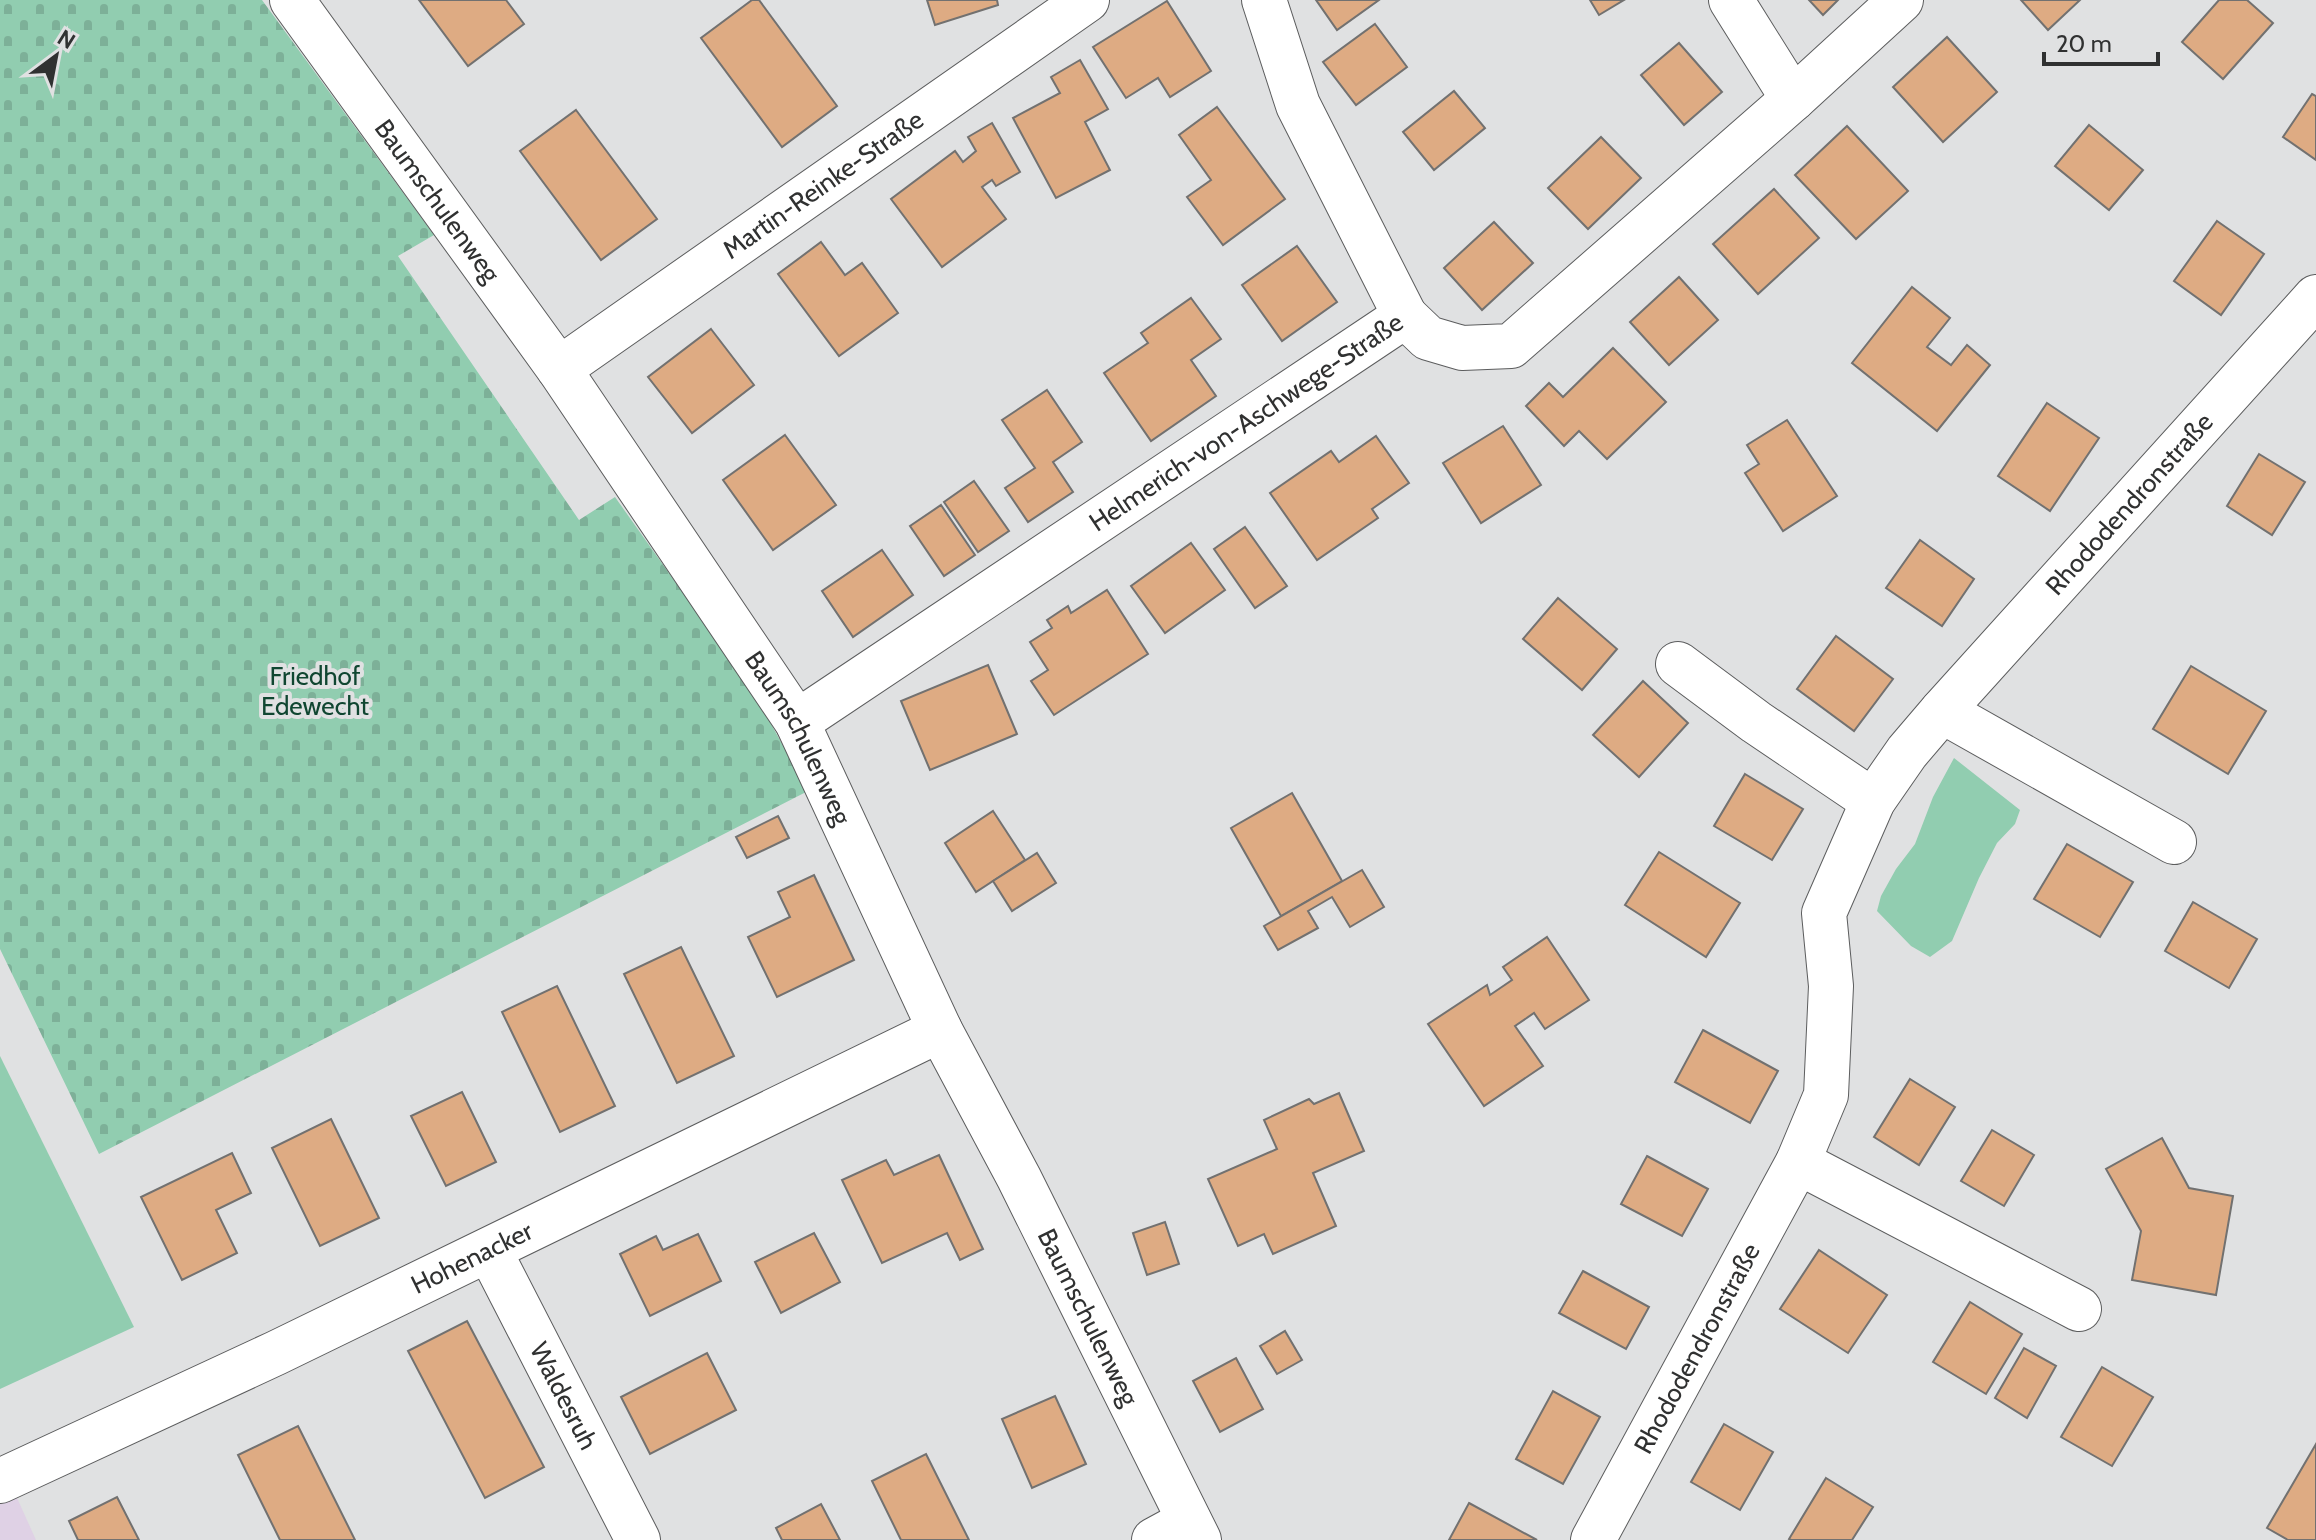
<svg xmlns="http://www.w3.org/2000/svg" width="2316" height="1540" viewBox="0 0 2316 1540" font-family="Cabin,sans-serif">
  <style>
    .education { fill: #dfd1e5 }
    .green { fill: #91cdb0 }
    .cemetery { fill: url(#cemetery-stones) }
    .building { fill: #deab83; stroke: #727170; stroke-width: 2 }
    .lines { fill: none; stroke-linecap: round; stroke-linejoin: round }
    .minor-casing { stroke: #5c5d5e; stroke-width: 46 }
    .minor { stroke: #fff; stroke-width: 44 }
    .labels { text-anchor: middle; stroke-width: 8; stroke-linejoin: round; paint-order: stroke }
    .street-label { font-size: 26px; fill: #303131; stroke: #e0e1e2 }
    .park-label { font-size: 26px; fill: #104631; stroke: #e0e1e2 }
  </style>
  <defs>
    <pattern id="cemetery-stones" width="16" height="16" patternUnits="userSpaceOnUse" patternTransform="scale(2)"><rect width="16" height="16" fill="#91cdb0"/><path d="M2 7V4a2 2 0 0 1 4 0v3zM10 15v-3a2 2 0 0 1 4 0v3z" fill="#7db098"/></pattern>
  </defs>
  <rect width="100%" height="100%" fill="#e0e1e2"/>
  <!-- education -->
  <path class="education" d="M0 1460 36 1540H0Z"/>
  <!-- green -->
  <g class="green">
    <path d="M1954 758 2020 810 2015 824 1997 843 1979 878 1952 941 1930 957 1911 946 1877 911 1881 896 1896 869 1915 844 1933 797Z"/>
    <path d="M0 1056 134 1327 0 1389Z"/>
  </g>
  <!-- cemetery -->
  <path class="cemetery" d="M0 0H262L434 235 398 256 579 520 615 497 754 693 808 791 99 1154 0 949Z"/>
  <!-- building -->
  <g class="building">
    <path d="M419 0H506L524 24 468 66Z"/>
    <path d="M752 0H759L837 106 782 147 701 38Z"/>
    <path d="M927 0H997L998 5 935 25Z"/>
    <path d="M1316 0H1379L1337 30Z"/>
    <path d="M1590 0H1624L1599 15Z"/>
    <path d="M1809 0H1838L1823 15Z"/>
    <path d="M2021 0H2080L2048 30Z"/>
    <path d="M2219 0H2247L2273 23 2223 79 2182 42Z"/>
    <path d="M1167 1 1211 71 1170 97 1158 78 1126 98 1093 47Z"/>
    <path d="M1375 24 1407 67 1356 105 1323 62Z"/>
    <path d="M1947 37 1997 92 1943 142 1893 87Z"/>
    <path d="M1679 43 1722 92 1684 125 1641 75Z"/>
    <path d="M1080 60 1108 109 1085 122 1110 170 1056 198 1013 118 1060 93 1051 77Z"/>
    <path d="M1454 91 1485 128 1434 170 1403 132Z"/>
    <path d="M2312 94 2316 96V160L2283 137Z"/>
    <path d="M1217 107 1285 199 1223 245 1187 197 1211 180 1179 135Z"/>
    <path d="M576 110 657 219 601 260 520 151Z"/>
    <path d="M992 123 1020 172 996 186 992 180 982 187 1006 219 942 267 891 199 955 151 963 162 976 151 968 137Z"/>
    <path d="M2089 125 2143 170 2109 210 2055 166Z"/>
    <path d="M1847 126 1908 191 1856 239 1795 175Z"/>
    <path d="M1601 137 1641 178 1588 229 1548 188Z"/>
    <path d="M1774 189 1819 238 1758 294 1713 244Z"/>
    <path d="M2217 221 2264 254 2221 315 2174 281Z"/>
    <path d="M1494 222 1533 263 1482 310 1444 268Z"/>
    <path d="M821 242 845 275 862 263 898 313 839 356 778 274Z"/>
    <path d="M1297 246 1337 302 1282 341 1242 285Z"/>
    <path d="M1679 277 1718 320 1669 365 1630 322Z"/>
    <path d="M1912 287 1950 318 1927 347 1951 365 1967 345 1990 365 1937 431 1852 363Z"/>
    <path d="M1191 298 1221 339 1191 360 1216 396 1151 441 1104 373 1148 343 1141 333Z"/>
    <path d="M711 329 754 385 692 433 648 377Z"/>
    <path d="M1613 348 1666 402 1607 459 1579 431 1564 446 1526 406 1549 383 1563 397Z"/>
    <path d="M1047 390 1082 442 1053 462 1073 492 1028 522 1005 488 1035 468 1002 420Z"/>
    <path d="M2047 403 2099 438 2050 511 1998 476Z"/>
    <path d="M1787 420 1837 496 1783 531 1745 473 1759 464 1747 445Z"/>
    <path d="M1503 426 1541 485 1481 523 1443 463Z"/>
    <path d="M785 435 836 505 773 550 723 480Z"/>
    <path d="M1376 436 1409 483 1372 509 1378 518 1317 560 1270 493 1331 451 1339 462Z"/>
    <path d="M2259 454 2305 482 2272 535 2227 506Z"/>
    <path d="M974 481 1009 531 978 552 944 502Z"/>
    <path d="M941 505 975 555 944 576 910 526Z"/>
    <path d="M1245 527 1287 586 1255 608 1214 549Z"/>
    <path d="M1920 540 1974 579 1942 626 1886 588Z"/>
    <path d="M1191 543 1225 590 1165 633 1131 586Z"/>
    <path d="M882 550 913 595 853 637 822 591Z"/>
    <path d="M1107 590 1148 654 1054 715 1031 681 1048 670 1030 642 1052 628 1047 620 1068 606 1071 613Z"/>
    <path d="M1558 598 1617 649 1582 690 1523 639Z"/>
    <path d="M1836 636 1893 679 1854 731 1797 689Z"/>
    <path d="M988 665 1017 734 930 770 901 701Z"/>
    <path d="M2191 666 2266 711 2228 774 2153 729Z"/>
    <path d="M1643 681 1688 723 1639 777 1593 735Z"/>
    <path d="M1745 774 1803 809 1772 860 1714 826Z"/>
    <path d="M1292 793 1342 881 1281 916 1231 828Z"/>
    <path d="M993 811 1025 860 976 892 945 843Z"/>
    <path d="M778 816 789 838 747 858 736 837Z"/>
    <path d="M2067 844 2133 882 2100 937 2034 899Z"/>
    <path d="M1659 852 1740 903 1706 957 1625 905Z"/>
    <path d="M1037 853 1056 883 1012 911 993 881Z"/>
    <path d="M1362 870 1384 907 1350 927 1332 897 1308 911 1318 928 1278 950 1264 926Z"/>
    <path d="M814 875 854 960 777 997 748 937 790 917 778 892Z"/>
    <path d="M2193 902 2257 939 2229 988 2165 951Z"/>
    <path d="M1547 937 1589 1000 1545 1029 1534 1013 1515 1026 1543 1066 1484 1106 1428 1024 1487 985 1490 995 1512 980 1503 967Z"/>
    <path d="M681 947 734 1056 677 1083 624 974Z"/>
    <path d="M557 986 615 1106 560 1132 502 1012Z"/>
    <path d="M1703 1030 1778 1071 1750 1123 1675 1082Z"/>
    <path d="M1910 1079 1955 1107 1919 1165 1874 1137Z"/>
    <path d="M462 1092 496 1162 446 1186 411 1116Z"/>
    <path d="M1339 1093 1364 1151 1313 1173 1336 1226 1273 1254 1264 1234 1238 1246 1208 1179 1277 1149 1264 1120 1309 1099 1314 1104Z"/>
    <path d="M331 1119 379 1218 320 1246 272 1148Z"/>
    <path d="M1992 1130 2034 1155 2004 1206 1961 1181Z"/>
    <path d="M2162 1138 2189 1188 2233 1196 2216 1295 2132 1280 2141 1231 2106 1169Z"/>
    <path d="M232 1153 251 1193 216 1210 237 1253 182 1280 141 1197Z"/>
    <path d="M939 1155 983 1249 960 1260 947 1233 882 1263 842 1180 886 1160 894 1175Z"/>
    <path d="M1647 1156 1708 1189 1682 1236 1621 1204Z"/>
    <path d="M1165 1222 1179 1264 1147 1275 1133 1233Z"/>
    <path d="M814 1233 840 1282 781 1313 755 1262Z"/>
    <path d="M698 1234 721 1281 650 1316 620 1254 656 1236 663 1250Z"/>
    <path d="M1819 1250 1887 1295 1848 1353 1780 1309Z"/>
    <path d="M1583 1271 1649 1307 1626 1349 1559 1313Z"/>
    <path d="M1970 1302 2022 1334 1986 1394 1933 1362Z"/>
    <path d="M467 1321 544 1467 485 1498 408 1351Z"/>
    <path d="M1285 1331 1302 1360 1277 1374 1260 1346Z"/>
    <path d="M2024 1348 2056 1366 2027 1418 1995 1398Z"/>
    <path d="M707 1353 736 1410 650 1454 621 1397Z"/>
    <path d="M1236 1358 1263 1409 1220 1432 1193 1381Z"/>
    <path d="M2102 1367 2153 1397 2112 1466 2061 1437Z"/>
    <path d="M1553 1391 1600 1417 1563 1484 1516 1459Z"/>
    <path d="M1055 1396 1086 1464 1032 1488 1002 1419Z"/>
    <path d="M1724 1424 1773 1452 1740 1510 1691 1482Z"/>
    <path d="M298 1426 355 1540H280L238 1455Z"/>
    <path d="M2316 1444V1540H2288L2267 1528Z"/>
    <path d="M926 1454 969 1540H901L872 1481Z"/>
    <path d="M1826 1478 1873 1507 1852 1540H1791L1789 1539Z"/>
    <path d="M117 1497 139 1540H78L69 1521Z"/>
    <path d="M1469 1503 1537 1540H1449Z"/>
    <path d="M821 1504 840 1540H782L776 1528Z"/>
  </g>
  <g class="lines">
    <defs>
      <g id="minor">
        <path id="s1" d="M292 0 559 369 797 722 940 1030 1019 1178 1199 1540"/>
        <path d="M1264 0 1298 105 1405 316"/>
        <path d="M1731 0 1793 99"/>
        <path id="s2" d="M559 369 1087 0"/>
        <path d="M1678 664 1756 722 1873 801"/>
        <path d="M1942 711 2174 842"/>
        <path id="s3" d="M797 722 1405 316 1428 338 1462 348 1511 346 1793 99 1901 0"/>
        <path d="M1798 1162 2079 1309"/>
        <path id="s4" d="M489 1250 638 1540"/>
        <path id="s5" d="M0 1481 276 1353 940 1030"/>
        <path d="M1154 1540 1189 1521"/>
        <path id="s6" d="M1593 1540 1798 1162 1826 1095 1831 986 1824 913 1873 801 1907 752 1942 711 2316 297"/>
      </g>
    </defs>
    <!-- minor casing -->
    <use href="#minor" class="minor-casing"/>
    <!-- minor -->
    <use href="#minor" class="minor"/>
  </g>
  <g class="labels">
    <!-- street labels -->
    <g class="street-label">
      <text dy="9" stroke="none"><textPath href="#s2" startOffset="322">Martin-Reinke-Straße</textPath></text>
      <text dy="9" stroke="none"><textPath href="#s1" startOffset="248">Baumschulenweg</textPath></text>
      <text dy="9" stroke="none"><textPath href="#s3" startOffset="540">Helmerich-von-Aschwege-Straße</textPath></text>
      <text dy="9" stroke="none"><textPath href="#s6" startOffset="1200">Rhododendronstraße</textPath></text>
      <text dy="9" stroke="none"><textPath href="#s1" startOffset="896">Baumschulenweg</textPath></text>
      <text dy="9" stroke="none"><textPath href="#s5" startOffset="522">Hohenacker</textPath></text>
      <text dy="9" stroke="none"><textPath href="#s1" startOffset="1544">Baumschulenweg</textPath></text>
      <text dy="9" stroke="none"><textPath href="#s6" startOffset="218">Rhododendronstraße</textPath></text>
      <text dy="9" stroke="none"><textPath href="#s4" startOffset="164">Waldesruh</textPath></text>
    </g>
    <!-- park labels -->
    <g class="park-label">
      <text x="315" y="685">Friedhof<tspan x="315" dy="30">Edewecht</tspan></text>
    </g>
  </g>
  <!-- north arrow -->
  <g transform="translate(56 56) rotate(32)" stroke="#e0e1e2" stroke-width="6" paint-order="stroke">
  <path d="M0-6L14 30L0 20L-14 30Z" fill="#303131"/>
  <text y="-12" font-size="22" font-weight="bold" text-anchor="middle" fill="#303131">N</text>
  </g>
  <!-- scale -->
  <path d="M2044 52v12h114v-12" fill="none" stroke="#303131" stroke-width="4"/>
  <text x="2056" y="52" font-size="24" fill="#303131" stroke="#e0e1e2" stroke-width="6" paint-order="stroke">20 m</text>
</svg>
